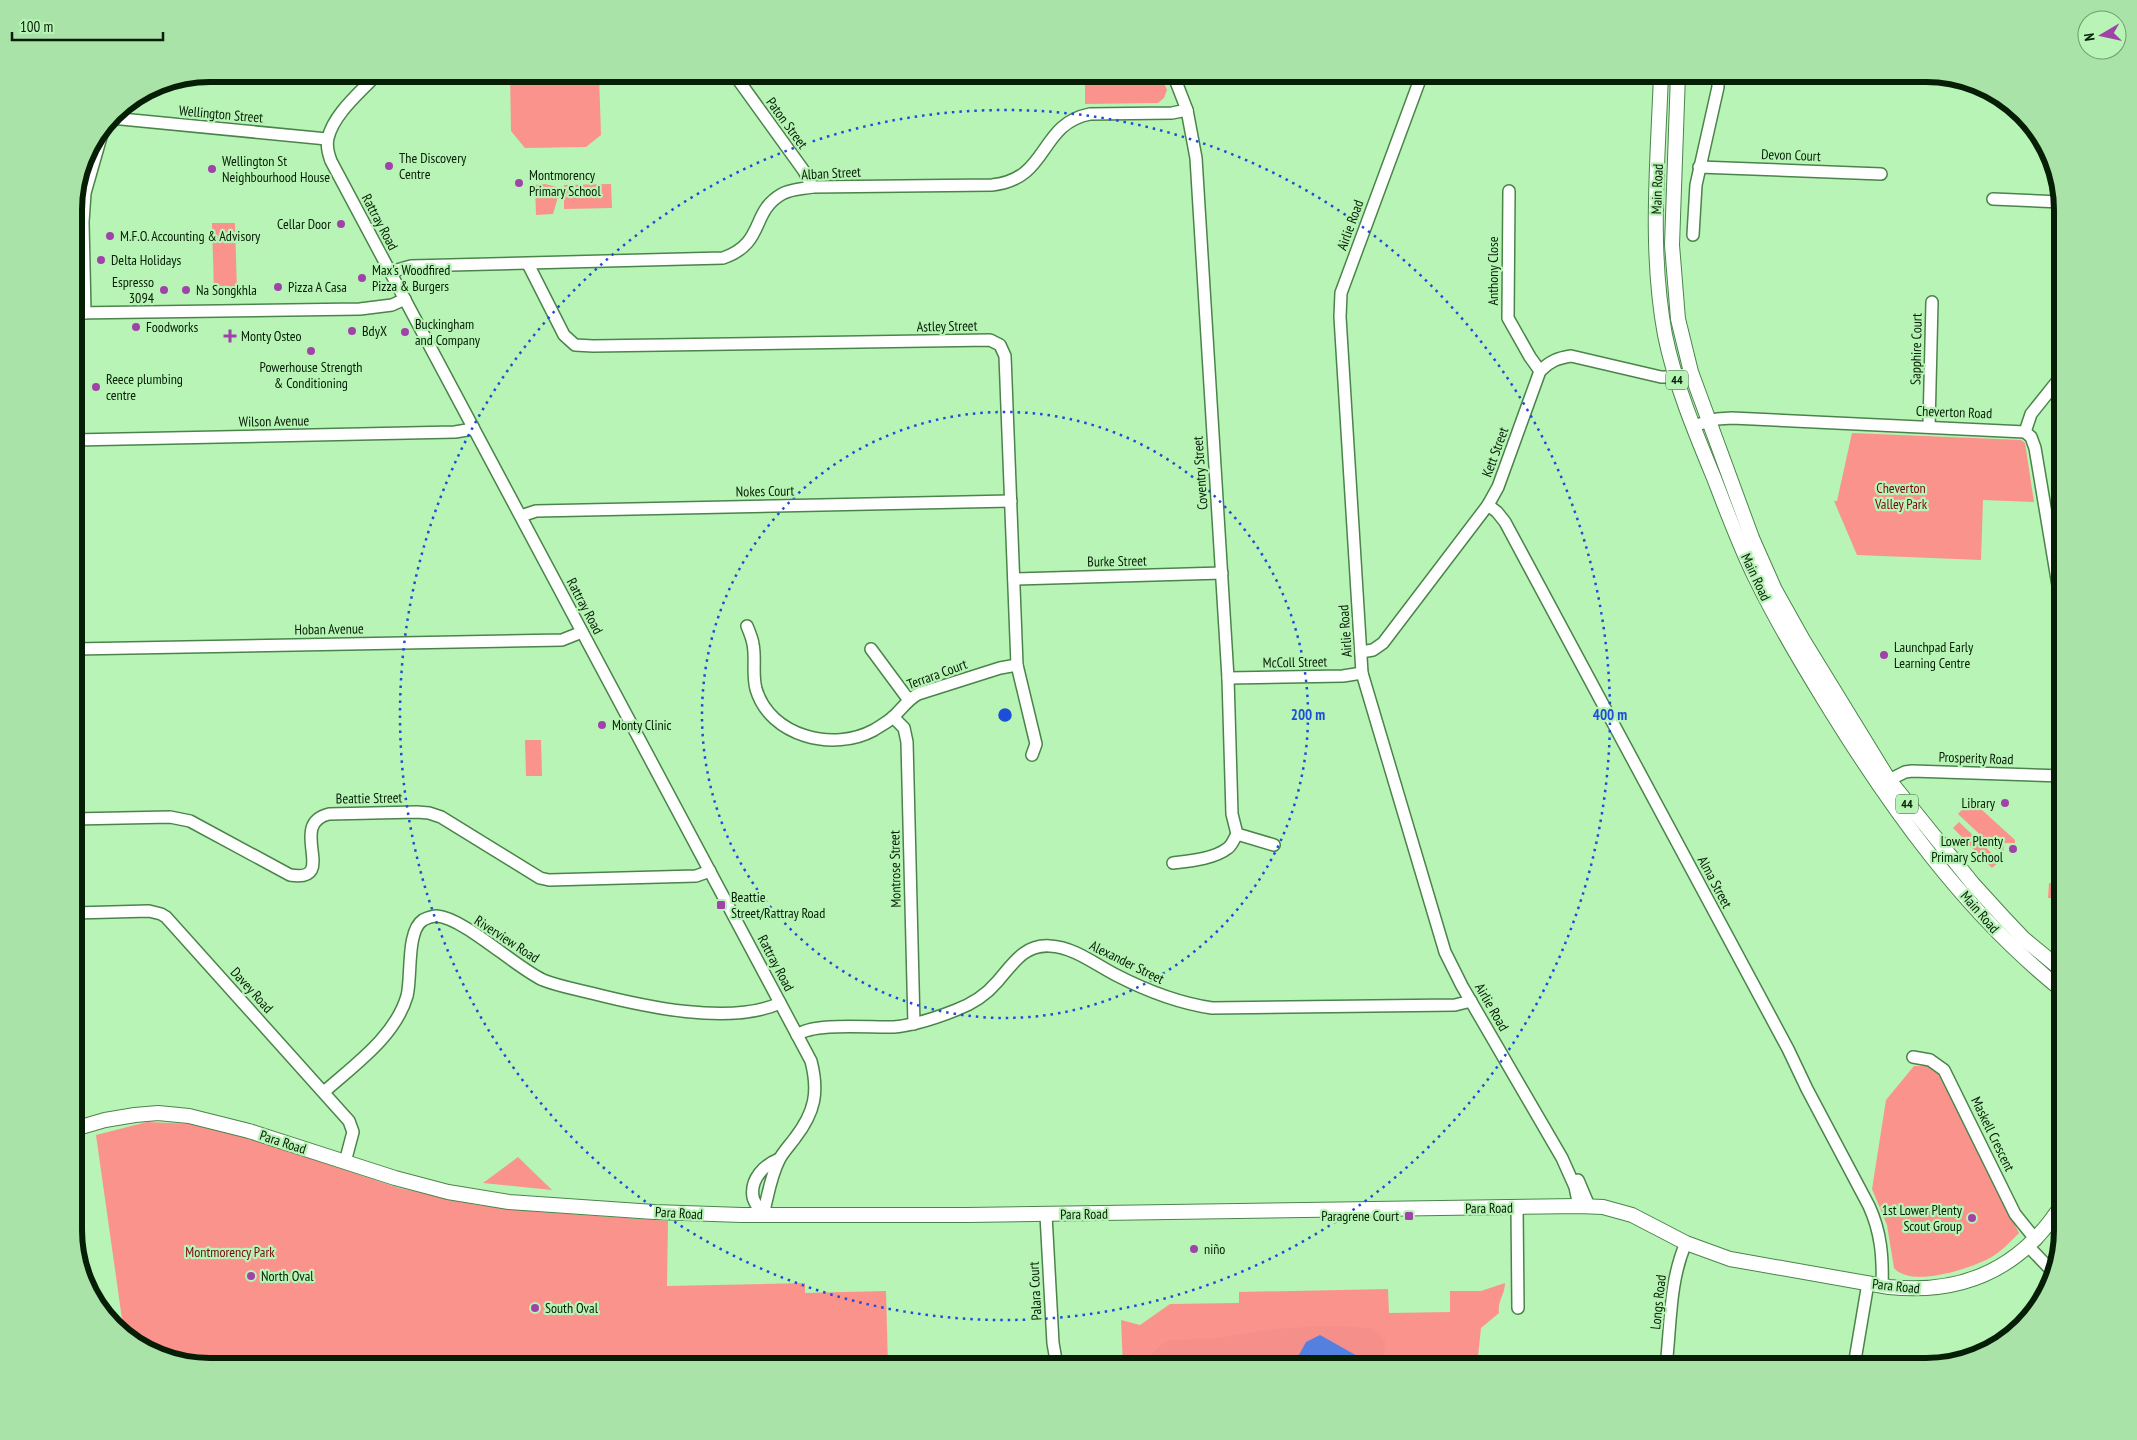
<svg xmlns="http://www.w3.org/2000/svg" width="2137" height="1440" viewBox="0 0 2137 1440" font-family="'PT Sans Narrow',sans-serif">
  <style>
    .green { fill: #fb938d }
    .forest { fill: #f48f8a }
    .water { fill: #5480df }
    .lines { fill: none; stroke-linecap: round; stroke-linejoin: round }
    .minor-casing { stroke: #4a844a; stroke-width: 14 }
    .major-casing { stroke: #4a844a; stroke-width: 16 }
    .minor { stroke: #fff; stroke-width: 11 }
    .major { stroke: #fff; stroke-width: 14 }
    .ring { fill: none; stroke: #1d4ed8; stroke-width: 2.5; stroke-dasharray: 2.5 5 }
    .poi-dot { fill: #a042aa; stroke: #b7f4b5; stroke-width: 2 }
    .labels { text-anchor: middle; stroke-width: 4.5; stroke-linejoin: round; paint-order: stroke }
    .shield { fill: #b7f4b5; stroke: #3b5e3a; stroke-width: 1 }
    .shield-label { font-size: 12px; font-weight: bold; fill: #061d06 }
    .street-label { font-size: 14px; fill: #061d06; stroke: #b7f4b5 }
    .poi-label { font-size: 14px; fill: #061d06; stroke: #b7f4b5; text-anchor: start }
    .park-label { font-size: 14px; fill: #7c0615; stroke: #b7f4b5 }
    .rim { fill: none; stroke: #061d06; stroke-width: 6 }
    .centre { fill: #1d4ed8; stroke: #b7f4b5; stroke-width: 2.5 }
    .ring-label { font-size: 15px; text-anchor: middle; font-weight: bold; fill: #1d4ed8; stroke: #b7f4b5; stroke-width: 4.5; stroke-linejoin: round; paint-order: stroke }
  </style>
  <rect width="100%" height="100%" fill="#b7f4b5"/>
  <!-- green -->
  <g class="green">
    <path d="M510 74H599L601 135 586 147 525 148 511 131Z"/>
    <path d="M1085 74H1160L1167 90 1164 98 1158 103 1085 104Z"/>
    <path d="M545 184 557 187 558 197 553 214 536 215 535 185Z"/>
    <path d="M611 184 612 208 564 209V185Z"/>
    <path d="M212 223H235L237 292H214Z"/>
    <path d="M1852 433 2021 440 2025 443 2034 502 1983 500 1981 560 1857 555 1834 501H1837Z"/>
    <path d="M525 740H541L542 776H526Z"/>
    <path d="M1971 800 2015 840V843H2004L2003 856 1958 814Z"/>
    <path d="M1959 822 2000 861 1992 868 1953 828Z"/>
    <path d="M2056 845H2063V868L2055 867Z"/>
    <path d="M2049 883 2059 884 2058 898H2048Z"/>
    <path d="M1914 1066H1930L1938 1073 2019 1233C2010 1242 2001 1252 1990 1258 1969 1269 1911 1288 1894 1268L1887 1225 1872 1189 1886 1100Z"/>
    <path d="M147 1122 193 1124 249 1138 399 1188 477 1205 541 1212 668 1221 667 1286 805 1283V1293L886 1291 888 1366H210L134 1343 124 1333 96 1135Z"/>
    <path d="M518 1157 552 1190 483 1183Z"/>
    <path d="M1505 1283C1505 1294 1497 1302 1499 1313L1481 1328 1477 1366H1123L1121 1320 1140 1325 1170 1304 1239 1303V1292L1388 1289 1389 1313 1450 1312V1291H1481Z"/>
  </g>
  <!-- forest -->
  <path class="forest" d="M1327 1326 1372 1328 1385 1340 1383 1366H1375L1320 1335 1293 1366H1144L1145 1360 1161 1345 1171 1340 1211 1339 1276 1329Z"/>
  <!-- water -->
  <g class="water">
    <path d="M1320 1335 1375 1366H1337L1326 1360 1311 1366H1293L1306 1342Z"/>
    <path d="M388 1355C399 1356 412 1356 420 1366H354Z"/>
  </g>
  <g class="lines">
    <defs>
      <g id="minor">
        <path d="M377 74C361 92 334 113 328 138 326 146 328 153 331 161L811 1061C819 1092 815 1112 795 1138 790 1145 783 1152 779 1160 770 1178 768 1196 763 1215"/>
        <path d="M734 74 804 171 812 187"/>
        <path d="M1173 74 1187 110 1196 158 1228 678 1232 814 1237 834 1274 845"/>
        <path d="M1422 74 1341 293 1340 317 1362 673 1445 952 1462 986 1562 1158 1575 1187 1579 1206"/>
        <path d="M111 118 327 139"/>
        <path d="M1699 167 1881 174"/>
        <path d="M1509 191 1508 318 1530 357 1540 371"/>
        <path d="M1993 199 2061 202"/>
        <path d="M1693 235 1696 185 1718 87V74"/>
        <path d="M528 264 564 335 575 345 593 346 990 340 1000 345 1005 356 1017 665 1036 744 1032 755"/>
        <path d="M390 272 411 266 723 258C766 243 750 212 782 194 791 189 802 189 812 187L992 185C1050 179 1038 124 1090 114L1172 113 1187 110"/>
        <path d="M74 313 360 309 392 305 405 299"/>
        <path d="M85 313 83 222 85 193 103 130"/>
        <path d="M1693 426 1717 419 1732 418 2025 432 2031 437 2035 448 2063 615"/>
        <path d="M1929 426 1932 302"/>
        <path d="M2025 432 2031 414 2063 374"/>
        <path d="M74 440 455 432 467 430 473 427"/>
        <path d="M1488 505 1497 512 1505 522 1788 1049 1807 1089 1869 1206C1881 1232 1883 1257 1882 1286"/>
        <path d="M521 516 536 511 1011 501"/>
        <path d="M1014 579 1222 573"/>
        <path d="M747 626C749 631 752 638 753 644 756 659 752 674 756 689 770 737 834 752 874 730 880 726 888 722 893 717 902 709 907 700 918 694L1000 668 1017 665"/>
        <path d="M74 649 562 640 582 632"/>
        <path d="M871 649 908 699"/>
        <path d="M1361 652 1373 650 1383 643 1488 505 1498 487 1540 371C1550 361 1558 358 1571 356L1661 377H1676L1691 372"/>
        <path d="M1228 678 1343 676 1362 673"/>
        <path d="M893 717 904 728 907 742 914 1024"/>
        <path d="M1889 780 1905 772 1912 771 2063 776"/>
        <path d="M74 819 170 817 190 821 290 875C340 883 286 824 329 814L417 812 429 813 441 817 540 878 549 880 696 876 710 871"/>
        <path d="M1173 863C1190 861 1214 859 1228 848 1232 845 1234 839 1237 834"/>
        <path d="M74 913 149 911 161 914 166 917 349 1121 353 1132 345 1162"/>
        <path d="M797 1035C815 1022 870 1028 894 1027 916 1025 936 1018 956 1010 972 1004 986 995 997 982 1012 965 1024 944 1050 946 1074 947 1096 965 1116 975 1147 991 1178 1003 1212 1008L1455 1005 1471 1001"/>
        <path d="M1913 1057 1930 1060 1944 1070 2015 1214 2036 1240"/>
        <path d="M324 1092C354 1065 395 1037 407 996 412 977 406 931 423 920 427 918 432 916 437 916 464 918 515 967 543 980 558 986 575 989 591 993 642 1006 730 1026 780 1003"/>
        <path d="M1578 1180 1589 1206"/>
        <path d="M1517 1207 1518 1308"/>
        <path d="M763 1215C760 1210 754 1203 753 1197 750 1179 764 1165 779 1159"/>
        <path d="M1046 1215 1053 1343 1057 1366"/>
        <path d="M2029 1247 2051 1270"/>
        <path d="M1666 1366C1671 1325 1669 1281 1686 1243"/>
        <path d="M1854 1366 1868 1283"/>
      </g>
      <g id="major">
        <path d="M1661 74C1658 160 1649 249 1665 335 1675 384 1695 432 1714 478 1727 512 1740 547 1756 579 1776 620 1799 659 1823 698 1889 806 1964 912 2063 991"/>
        <path d="M1678 74 1672 245 1678 319 1691 372 1752 538 1775 590 1803 640 1889 780 1973 884 2004 918 2024 939 2063 971"/>
        <path d="M74 1129 105 1120 135 1115 158 1113 189 1116 249 1131 395 1178 448 1192 509 1202 654 1212 742 1215H967L1579 1206 1603 1207 1632 1215 1686 1243 1730 1259 1889 1287C1965 1295 2023 1267 2063 1203"/>
      </g>
    </defs>
    <!-- minor casing -->
    <use href="#minor" class="minor-casing"/>
    <!-- major casing -->
    <use href="#major" class="major-casing"/>
    <!-- minor -->
    <use href="#minor" class="minor"/>
    <!-- major -->
    <use href="#major" class="major"/>
  </g>
  <!-- distance rings -->
  <g class="ring">
    <circle cx="1005" cy="715" r="303"/>
    <circle cx="1005" cy="715" r="605"/>
  </g>
  <!-- markers -->
  <g class="poi-dot">
    <circle cx="389" cy="166" r="5"/>
    <circle cx="212" cy="169" r="5"/>
    <circle cx="519" cy="183" r="5"/>
    <circle cx="341" cy="224" r="5"/>
    <circle cx="110" cy="236" r="5"/>
    <circle cx="101" cy="260" r="5"/>
    <circle cx="362" cy="278" r="5"/>
    <circle cx="278" cy="287" r="5"/>
    <circle cx="164" cy="290" r="5"/>
    <circle cx="186" cy="290" r="5"/>
    <circle cx="136" cy="327" r="5"/>
    <circle cx="352" cy="331" r="5"/>
    <circle cx="405" cy="332" r="5"/>
    <path d="M227.5 328.5h5v5h5v5h-5v5h-5v-5h-5v-5h5z"/>
    <circle cx="311" cy="351" r="5"/>
    <circle cx="96" cy="387" r="5"/>
    <circle cx="1884" cy="655" r="5"/>
    <circle cx="602" cy="725" r="5"/>
    <circle cx="2005" cy="803" r="5"/>
    <circle cx="2013" cy="849" r="5"/>
    <rect x="716" y="900" width="10" height="10" rx="2.5"/>
    <rect x="1404" y="1211" width="10" height="10" rx="2.5"/>
    <circle cx="1972" cy="1218" r="5"/>
    <circle cx="1194" cy="1249" r="5"/>
    <circle cx="251" cy="1276" r="5"/>
    <circle cx="535" cy="1308" r="5"/>
  </g>
  <g class="labels">
    <!-- shield labels -->
    <g class="shield">
      <rect x="1666" y="370.5" width="22" height="19" rx="4"/>
      <rect x="1896" y="794.5" width="22" height="19" rx="4"/>
    </g>
    <g class="shield-label">
      <text x="1677" y="384">44</text>
      <text x="1907" y="808">44</text>
    </g>
    <!-- street labels -->
    <g class="street-label">
      <text transform="translate(221 114) rotate(5)" y="5">Wellington Street</text>
      <text transform="translate(787 123) rotate(54)" y="5">Paton Street</text>
      <text transform="translate(1791 155) rotate(2)" y="5">Devon Court</text>
      <text transform="translate(831 173) rotate(-3)" y="5">Alban Street</text>
      <text transform="translate(1657 189) rotate(-88)" y="5">Main Road</text>
      <text transform="translate(380 222) rotate(62)" y="5">Rattray Road</text>
      <text transform="translate(1350 225) rotate(-70)" y="5">Airlie Road</text>
      <text transform="translate(1493 271) rotate(-90)" y="5">Anthony Close</text>
      <text transform="translate(947 326) rotate(-1)" y="5">Astley Street</text>
      <text transform="translate(1916 349) rotate(-89)" y="5">Sapphire Court</text>
      <text transform="translate(1954 412) rotate(2)" y="5">Cheverton Road</text>
      <text transform="translate(274 421) rotate(-1)" y="5">Wilson Avenue</text>
      <text transform="translate(1495 452) rotate(-70)" y="5">Kett Street</text>
      <text transform="translate(1200 473) rotate(-94)" y="5">Coventry Street</text>
      <text transform="translate(765 491) rotate(-1)" y="5">Nokes Court</text>
      <text transform="translate(1117 561) rotate(-1)" y="5">Burke Street</text>
      <text transform="translate(1756 577) rotate(65)" y="5">Main Road</text>
      <text transform="translate(585 606) rotate(62)" y="5">Rattray Road</text>
      <text transform="translate(329 629) rotate(-1)" y="5">Hoban Avenue</text>
      <text transform="translate(1345 631) rotate(-94)" y="5">Airlie Road</text>
      <text transform="translate(1295 662) rotate(-1)" y="5">McColl Street</text>
      <text transform="translate(937 674) rotate(-20)" y="5">Terrara Court</text>
      <text transform="translate(1976 758) rotate(2)" y="5">Prosperity Road</text>
      <text transform="translate(369 798) rotate(-1)" y="5">Beattie Street</text>
      <text transform="translate(895 869) rotate(-91)" y="5">Montrose Street</text>
      <text transform="translate(1715 882) rotate(62)" y="5">Alma Street</text>
      <text transform="translate(1980 912) rotate(49)" y="5">Main Road</text>
      <text transform="translate(507 939) rotate(33)" y="5">Riverview Road</text>
      <text transform="translate(1127 962) rotate(26)" y="5">Alexander Street</text>
      <text transform="translate(776 963) rotate(62)" y="5">Rattray Road</text>
      <text transform="translate(252 990) rotate(48)" y="5">Davey Road</text>
      <text transform="translate(1492 1007) rotate(60)" y="5">Airlie Road</text>
      <text transform="translate(1993 1134) rotate(64)" y="5">Maskell Crescent</text>
      <text transform="translate(283 1142) rotate(18)" y="5">Para Road</text>
      <text transform="translate(1489 1208) rotate(-1)" y="5">Para Road</text>
      <text transform="translate(679 1213) rotate(3)" y="5">Para Road</text>
      <text transform="translate(1084 1214) rotate(-1)" y="5">Para Road</text>
      <text transform="translate(1896 1286) rotate(6)" y="5">Para Road</text>
      <text transform="translate(1035 1291) rotate(-93)" y="5">Palara Court</text>
      <text transform="translate(1658 1302) rotate(-84)" y="5">Longs Road</text>
    </g>
    <!-- poi labels -->
    <g class="poi-label">
      <text x="399" y="163">The Discovery<tspan x="399" dy="16">Centre</tspan></text>
      <text x="222" y="166">Wellington St<tspan x="222" dy="16">Neighbourhood House</tspan></text>
      <text x="529" y="180">Montmorency<tspan x="529" dy="16">Primary School</tspan></text>
      <text x="331" y="229" text-anchor="end">Cellar Door</text>
      <text x="120" y="241">M.F.O. Accounting &amp; Advisory</text>
      <text x="111" y="265">Delta Holidays</text>
      <text x="372" y="275">Max's Woodfired<tspan x="372" dy="16">Pizza &amp; Burgers</tspan></text>
      <text x="154" y="287" text-anchor="end">Espresso<tspan x="154" dy="16">3094</tspan></text>
      <text x="288" y="292">Pizza A Casa</text>
      <text x="196" y="295">Na Songkhla</text>
      <text x="415" y="329">Buckingham<tspan x="415" dy="16">and Company</tspan></text>
      <text x="146" y="332">Foodworks</text>
      <text x="362" y="336">BdyX</text>
      <text x="241" y="341">Monty Osteo</text>
      <text x="311" y="372" text-anchor="middle">Powerhouse Strength<tspan x="311" dy="16">&amp; Conditioning</tspan></text>
      <text x="106" y="384">Reece plumbing<tspan x="106" dy="16">centre</tspan></text>
      <text x="1894" y="652">Launchpad Early<tspan x="1894" dy="16">Learning Centre</tspan></text>
      <text x="612" y="730">Monty Clinic</text>
      <text x="1995" y="808" text-anchor="end">Library</text>
      <text x="2003" y="846" text-anchor="end">Lower Plenty<tspan x="2003" dy="16">Primary School</tspan></text>
      <text x="731" y="902">Beattie<tspan x="731" dy="16">Street/Rattray Road</tspan></text>
      <text x="1962" y="1215" text-anchor="end">1st Lower Plenty<tspan x="1962" dy="16">Scout Group</tspan></text>
      <text x="1399" y="1221" text-anchor="end">Paragrene Court</text>
      <text x="1204" y="1254">niño</text>
      <text x="261" y="1281">North Oval</text>
      <text x="545" y="1313">South Oval</text>
    </g>
    <!-- park labels -->
    <g class="park-label">
      <text x="1901" y="493">Cheverton<tspan x="1901" dy="16">Valley Park</tspan></text>
      <text x="230" y="1257">Montmorency Park</text>
    </g>
  </g>
  <!-- crop -->
  <path d="M0 0H2137V1440H0ZM210 82H1926A128 128 0 0 1 2054 210V1230A128 128 0 0 1 1926 1358H210A128 128 0 0 1 82 1230V210A128 128 0 0 1 210 82Z" fill="#a9e3a7" fill-rule="evenodd"/>
  <path class="rim" d="M210 82H1926A128 128 0 0 1 2054 210V1230A128 128 0 0 1 1926 1358H210A128 128 0 0 1 82 1230V210A128 128 0 0 1 210 82Z"/>
  <circle cx="1005" cy="715" r="8" class="centre"/>
  <g class="ring-label">
    <text x="1308" y="720">200 m</text>
    <text x="1610" y="720">400 m</text>
  </g>
  <!-- north arrow -->
  <g transform="translate(2102 35) rotate(261)"><circle r="24" fill="#b7f4b5" stroke="#709e6f"/>
  <path d="M0-4L9 19L0 12L-9 19Z" fill="#a042aa"/>
  <text y="-8" font-size="14" font-weight="bold" text-anchor="middle" fill="#061d06">N</text>
  </g>
  <!-- scale -->
  <path d="M12 32v8h151v-8" fill="none" stroke="#061d06" stroke-width="2.5"/>
  <text x="20" y="32" font-size="15" fill="#061d06" stroke="#b7f4b5" stroke-width="4" paint-order="stroke">100 m</text>
</svg>
